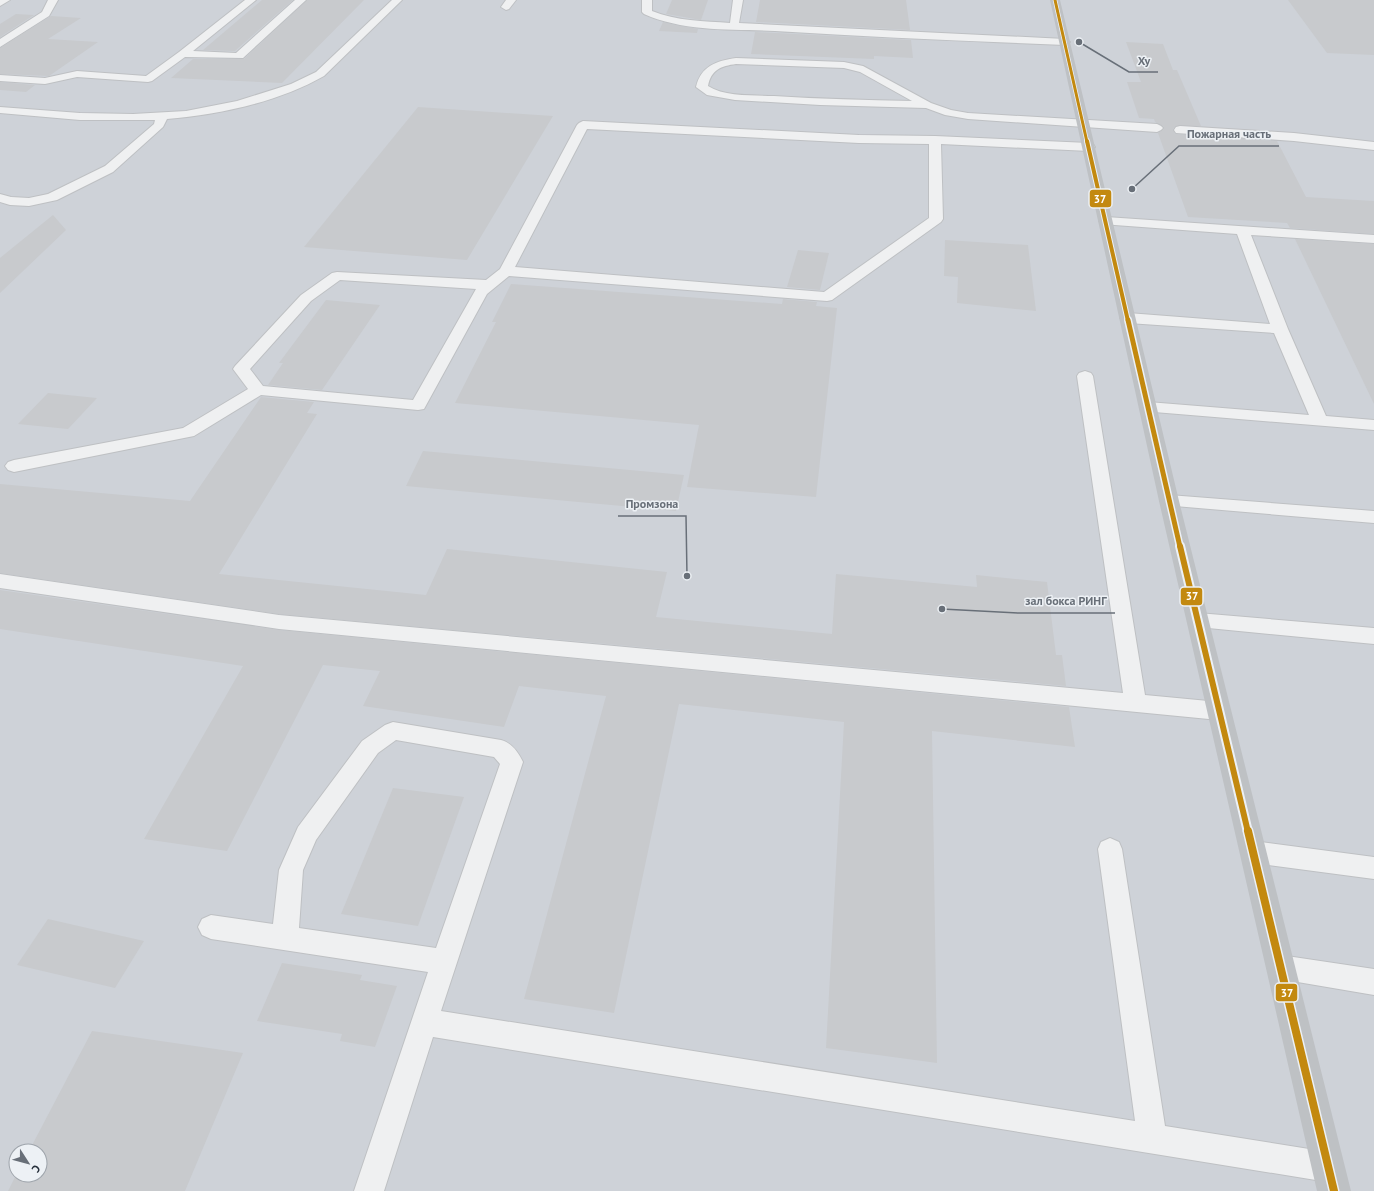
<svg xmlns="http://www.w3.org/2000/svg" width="1374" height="1191" viewBox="0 0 1374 1191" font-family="'PT Sans',sans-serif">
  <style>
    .built { fill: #ced2d8; fill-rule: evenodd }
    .building { fill: #c8cacd }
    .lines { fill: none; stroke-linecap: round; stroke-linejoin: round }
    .service-casing { stroke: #bec0c3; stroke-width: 2 }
    .minor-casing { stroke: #bec0c3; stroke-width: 2 }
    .service { fill: #eff0f1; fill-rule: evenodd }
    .minor { fill: #eff0f1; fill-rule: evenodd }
    .secondary { fill: #bec1c4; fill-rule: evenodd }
    .bus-1-far4-casing { stroke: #edf1f5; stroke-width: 4.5 }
    .bus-1-far3-casing { stroke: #edf1f5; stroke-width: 6 }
    .bus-1-far2-casing { stroke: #edf1f5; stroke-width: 8 }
    .bus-1-far1-casing { stroke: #edf1f5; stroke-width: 10 }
    .bus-1-casing { stroke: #edf1f5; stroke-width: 11 }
    .bus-1-far4 { stroke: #c3890f; stroke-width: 3 }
    .bus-1-far3 { stroke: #c3890f; stroke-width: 4 }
    .bus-1-far2 { stroke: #c3890f; stroke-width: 5 }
    .bus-1-far1 { stroke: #c3890f; stroke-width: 6 }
    .bus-1 { stroke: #c3890f; stroke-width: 8 }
    .leader { fill: none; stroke: #686f78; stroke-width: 1.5 }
    .callout-dot { fill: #686f78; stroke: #edf1f5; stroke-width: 1.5 }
    .callout-label { font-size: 12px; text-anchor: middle; font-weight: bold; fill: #686f78; stroke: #edf1f5; stroke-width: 3; stroke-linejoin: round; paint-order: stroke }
    .line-badge { stroke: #edf1f5; stroke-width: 1.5 }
    .badge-label { font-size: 11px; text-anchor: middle; font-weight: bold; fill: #fff }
  </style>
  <rect width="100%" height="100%" fill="#e0e2e5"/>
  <!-- built -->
  <path class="built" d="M0 0H1374V1191H0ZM16 1151H40V1175H16Z"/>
  <!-- building -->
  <g class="building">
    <path d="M262 0H293L235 51 203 50Z"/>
    <path d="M307 0H364L282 83 171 78 193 59H244Z"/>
    <path d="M672 0H708L701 20 666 14Z"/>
    <path d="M760 0H906L910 30 756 22Z"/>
    <path d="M1288 0H1374V55L1327 53Z"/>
    <path d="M16 14 34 15 0 37V24Z"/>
    <path d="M51 16 81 18 48 39 98 42 49 76 0 74V48Z"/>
    <path d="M663 22 675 25 698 29 697 33 659 31Z"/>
    <path d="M755 32 911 40 913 58 874 56V59L751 54Z"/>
    <path d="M1126 42 1163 44 1173 70H1177L1201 126H1176L1173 129 1175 134 1277 141 1306 197 1374 201V234L1290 228 1287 223 1188 217 1158 133 1164 129V127L1155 122 1154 119 1139 118 1127 82H1141Z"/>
    <path d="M0 82 35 85 26 92 0 90Z"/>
    <path d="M418 107 553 116 467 260 304 247Z"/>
    <path d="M53 215 66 230 0 293V258Z"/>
    <path d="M1295 239 1374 244V404Z"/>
    <path d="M945 240 1028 245 1036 311 957 303 958 277 944 276Z"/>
    <path d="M798 250 829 253 820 290 787 287Z"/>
    <path d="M511 284 782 304 783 299 817 302 816 306 837 308 816 497 687 487 699 425 455 403 496 322H492Z"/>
    <path d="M326 300 380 305 322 390 268 385 283 363H279Z"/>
    <path d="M48 393 97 398 68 429 18 424Z"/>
    <path d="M261 397 314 402 307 413 317 414 219 574 426 595 447 549 667 572 656 617 832 634 836 574 977 587 976 575 1047 582 1056 655H1062L1066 686 279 614 0 573V484L190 501Z"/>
    <path d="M423 451 684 475 676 511 406 486Z"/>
    <path d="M0 590 279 630 1069 707 1075 747 932 731 937 1063 826 1048 844 722 679 704 614 1013 524 999 606 696 519 686 504 727 363 706 380 671 323 665 227 851 144 839 243 666 0 629Z"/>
    <path d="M393 788 464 797 418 926 341 914Z"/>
    <path d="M48 919 144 941 115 988 17 965Z"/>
    <path d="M282 963 362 975 360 980 397 986 375 1047 340 1041 342 1034 257 1021Z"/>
    <path d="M92 1031 243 1053 185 1191H8L16 1175H40V1151H29Z"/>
  </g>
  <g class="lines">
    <defs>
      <g id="service">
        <path d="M48 0H58L49 16 0 47V39L42 12Z"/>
        <path d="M245 0H256L193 51 236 53 295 0H306L243 58 185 57 152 81 148 82 77 77 45 84 0 81V75L45 78 77 71 146 76 179 52Z"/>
        <path d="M392 0H402L324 76C279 102 218 115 167 119L163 127 113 172 57 200 29 206 10 205 0 202V194L11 197 29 198 48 194 105 166 154 124 155 120H80L0 113V107L80 113 133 114 186 111 237 101 291 84 316 72Z"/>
        <path d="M506 0H516L509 9 506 10 501 7Z"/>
        <path d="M642 0H652V11C676 21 704 21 730 23L733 0H743L739 23 1065 39 1070 42 1065 45C968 41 871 37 775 31 732 29 684 32 644 14L642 12Z"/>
        <path d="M736 58 844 62 863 66 931 103 951 110 968 113 1157 124 1161 126 1163 128 1161 130 1157 132 968 119 945 115 926 108 820 105 735 100 707 95 696 87C701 66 716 61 736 58ZM736 64 844 68 860 72 912 101C866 100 820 99 774 96 753 95 725 97 708 86 711 70 721 66 736 64Z"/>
        <path d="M583 121 859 135 935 136 1089 143 1093 144 1095 147 1093 150 1089 151 941 144 943 219 941 222 832 300 827 301 509 276 487 294 424 409 418 410 261 395 194 436 14 472 8 470 5 466 8 462 14 460 183 428 248 389 233 369 235 366 301 295 332 273 337 272 486 280 500 269 577 125 579 123ZM587 129 859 143 929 144V218L824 292 515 267ZM340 280 476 289 413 400 263 386 250 369 311 301Z"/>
        <path d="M1180 126 1294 133 1374 142V150L1294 141 1176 133 1174 130 1176 127Z"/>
        <path d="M1106 217 1374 235V243L1251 235 1288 329 1326 416 1374 420V430L1142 411 1140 407 1142 403 1148 402 1309 415 1274 333 1128 323 1123 321 1120 318 1123 315 1128 313 1270 324 1237 234 1101 224 1099 221 1101 218Z"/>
        <path d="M1085 371 1091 373 1093 376 1145 695 1219 702 1227 705 1230 711 1227 717 1219 720 279 629 0 588V574L279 615 1123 693 1077 376 1079 373Z"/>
        <path d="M1169 495 1374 511V523L1163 505 1160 501 1163 497Z"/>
        <path d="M1198 613 1374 628V644L1198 627 1191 625 1188 620 1191 615Z"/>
        <path d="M393 722 501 740C512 743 518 752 523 762L441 1011 1135 1121 1098 849 1101 842 1110 838 1119 842 1122 849 1165 1126 1328 1152 1339 1156 1343 1167 1339 1178 1328 1182 433 1037 384 1191H354L428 972 211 939 202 935 198 927 202 919 211 915 273 924 279 870 298 827 362 741 385 725ZM396 740 494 757 500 764 436 948 299 928 303 870 316 840 378 753Z"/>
        <path d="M1253 841 1374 857V879L1253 863 1244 860 1241 852 1244 844Z"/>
        <path d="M1280 955 1374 969V995L1280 979 1271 976 1267 967 1271 958Z"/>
      </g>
      <path id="minor" d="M0 0H10L0 6Z"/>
    </defs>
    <!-- service casing -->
    <use href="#service" class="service-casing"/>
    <!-- minor casing -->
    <use href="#minor" class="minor-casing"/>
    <!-- service -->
    <use href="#service" class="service"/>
    <!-- minor -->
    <use href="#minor" class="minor"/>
    <!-- secondary -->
    <path class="secondary" d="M1050 0H1060L1179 501 1351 1191H1317L1159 501Z"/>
    <defs>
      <path id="bus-1-far4" d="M1055 0 1087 142"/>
      <path id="bus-1-far3" d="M1087 141 1128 321"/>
      <path id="bus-1-far2" d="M1128 320 1180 547"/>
      <path id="bus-1-far1" d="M1180 546 1248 832"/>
      <path id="bus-1" d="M1248 831 1334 1191"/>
    </defs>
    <!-- bus-1-far4 casing -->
    <use href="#bus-1-far4" class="bus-1-far4-casing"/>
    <!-- bus-1-far3 casing -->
    <use href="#bus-1-far3" class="bus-1-far3-casing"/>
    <!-- bus-1-far2 casing -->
    <use href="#bus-1-far2" class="bus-1-far2-casing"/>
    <!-- bus-1-far1 casing -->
    <use href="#bus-1-far1" class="bus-1-far1-casing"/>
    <!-- bus-1 casing -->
    <use href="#bus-1" class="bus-1-casing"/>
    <!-- bus-1-far4 -->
    <use href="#bus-1-far4" class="bus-1-far4"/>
    <!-- bus-1-far3 -->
    <use href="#bus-1-far3" class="bus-1-far3"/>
    <!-- bus-1-far2 -->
    <use href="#bus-1-far2" class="bus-1-far2"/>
    <!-- bus-1-far1 -->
    <use href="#bus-1-far1" class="bus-1-far1"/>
    <!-- bus-1 -->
    <use href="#bus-1" class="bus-1"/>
  </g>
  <!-- callouts -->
  <path class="leader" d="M1079 42L1129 72H1158M1132 189L1179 146H1279M687 576L686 516H618M942 609L1018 613H1115"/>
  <g class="callout-dot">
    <circle cx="1079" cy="42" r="4"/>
    <circle cx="1132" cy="189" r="4"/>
    <circle cx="687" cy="576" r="4"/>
    <circle cx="942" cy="609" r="4"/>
  </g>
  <g class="callout-label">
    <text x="1144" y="65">Xy</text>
    <text x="1229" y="138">Пожарная часть</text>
    <text x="652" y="508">Промзона</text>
    <text x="1066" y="605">зал бокса РИНГ</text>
  </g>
  <g class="line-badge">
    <rect x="1089" y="189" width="23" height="19" rx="4" fill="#c3890f"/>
    <rect x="1180" y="587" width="23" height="19" rx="4" fill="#c3890f"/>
    <rect x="1275" y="983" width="23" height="19" rx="4" fill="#c3890f"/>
  </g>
  <g class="badge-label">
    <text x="1100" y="203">37</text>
    <text x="1192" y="600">37</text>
    <text x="1287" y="997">37</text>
  </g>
  <!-- north arrow -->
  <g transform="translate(28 1163) rotate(126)"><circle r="19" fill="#edf1f5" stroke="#9ea4ab"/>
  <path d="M0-3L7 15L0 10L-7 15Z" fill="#686f78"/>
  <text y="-6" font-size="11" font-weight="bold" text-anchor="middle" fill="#28313d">С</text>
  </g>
</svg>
